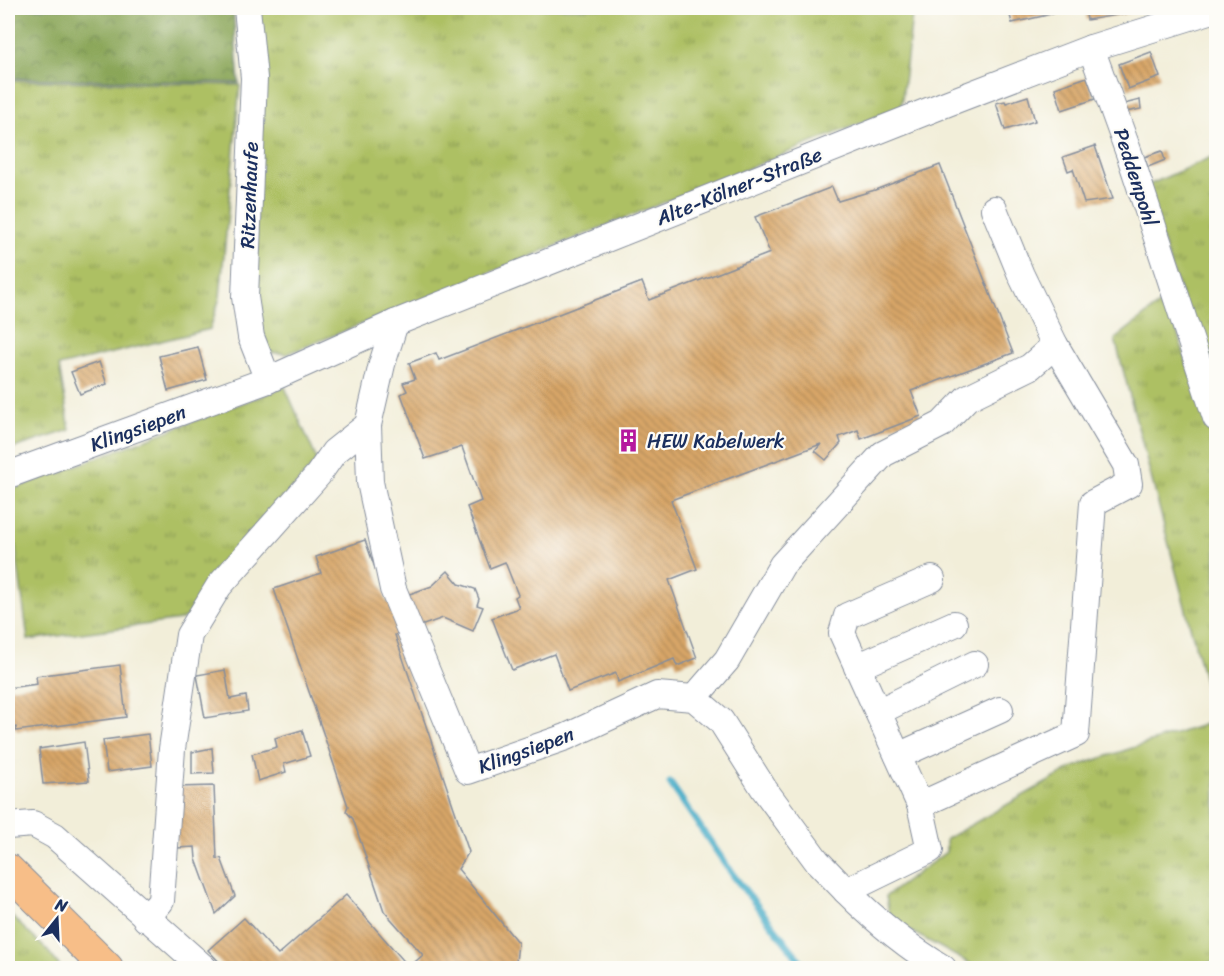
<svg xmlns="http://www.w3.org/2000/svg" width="1224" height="976" viewBox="0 0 1224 976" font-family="Sriracha,sans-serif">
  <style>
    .grass { fill: url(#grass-tufts); stroke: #647860; stroke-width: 1.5 }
    .forest { fill: url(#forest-crowns); stroke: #526a5c; stroke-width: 1.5 }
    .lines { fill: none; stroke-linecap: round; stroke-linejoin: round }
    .stream { stroke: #48adc8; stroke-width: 7 }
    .building { fill: url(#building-back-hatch) }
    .minor-casing { stroke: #868e9c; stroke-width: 28 }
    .major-casing { stroke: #868e9c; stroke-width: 34 }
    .minor { stroke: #fff; stroke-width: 26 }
    .major { stroke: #f7be88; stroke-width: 32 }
    .labels { text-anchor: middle; stroke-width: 4.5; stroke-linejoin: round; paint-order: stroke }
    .street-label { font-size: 20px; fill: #1b2f5e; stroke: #fdfcf7 }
    .poi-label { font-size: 20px; fill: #1b2f5e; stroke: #fdfcf7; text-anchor: start }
  </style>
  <defs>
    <pattern id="grass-tufts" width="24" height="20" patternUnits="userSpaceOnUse" patternTransform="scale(1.5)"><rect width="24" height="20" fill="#adc063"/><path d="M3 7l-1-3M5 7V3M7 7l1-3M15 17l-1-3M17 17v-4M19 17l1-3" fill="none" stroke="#8c9c55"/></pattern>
    <pattern id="forest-crowns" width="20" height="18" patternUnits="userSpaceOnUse" patternTransform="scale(1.5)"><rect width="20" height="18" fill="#8aa659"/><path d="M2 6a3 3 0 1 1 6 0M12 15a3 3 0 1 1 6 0" fill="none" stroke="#70884d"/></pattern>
    <pattern id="building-back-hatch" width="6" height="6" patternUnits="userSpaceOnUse" patternTransform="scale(1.5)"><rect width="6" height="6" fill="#d8a667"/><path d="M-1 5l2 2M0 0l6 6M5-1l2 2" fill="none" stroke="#ae8858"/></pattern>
  </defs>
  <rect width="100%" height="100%" fill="#fdfcf7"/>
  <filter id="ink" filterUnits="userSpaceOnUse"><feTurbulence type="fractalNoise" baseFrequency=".0167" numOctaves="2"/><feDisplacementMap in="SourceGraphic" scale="12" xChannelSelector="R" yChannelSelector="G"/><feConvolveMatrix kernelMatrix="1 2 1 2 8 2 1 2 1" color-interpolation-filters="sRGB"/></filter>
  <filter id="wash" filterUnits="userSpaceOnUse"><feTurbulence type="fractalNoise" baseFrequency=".008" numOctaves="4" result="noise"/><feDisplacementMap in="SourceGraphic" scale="24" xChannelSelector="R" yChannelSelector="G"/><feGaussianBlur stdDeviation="1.35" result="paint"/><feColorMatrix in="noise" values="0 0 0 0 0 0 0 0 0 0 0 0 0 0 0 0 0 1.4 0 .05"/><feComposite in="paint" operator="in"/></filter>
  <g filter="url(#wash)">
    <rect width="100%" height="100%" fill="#f2eed9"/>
    <!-- grass -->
    <g class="grass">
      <path d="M255 8H913L901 107 287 354 267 352 254 295Z"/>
      <path d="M8 80 240 85 220 297 210 329 59 366 70 430 8 450Z"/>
      <path d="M1216 155V397L1144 187Z"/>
      <path d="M1166 299 1216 449V960L1197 968H978L890 920 886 896 946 852V839L1074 767 1215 721 1115 339Z"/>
      <path d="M285 387 317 460 192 613 181 620 28 640 8 491Z"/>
      <path d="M8 913 48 951 61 968H8Z"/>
    </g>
    <!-- forest -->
    <path class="forest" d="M8 8H233L239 83 8 78Z"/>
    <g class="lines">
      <!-- stream -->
      <path class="stream" d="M670 783 733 875 801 962 809 968"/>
    </g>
    <g id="blocks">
      <!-- building -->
      <g class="building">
        <path d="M1008 8H1064L1065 11 1012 23Z"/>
        <path d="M1085 8H1129L1130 13 1087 20Z"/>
        <path d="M1151 52 1160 77 1128 89 1119 64Z"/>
        <path d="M1087 77 1095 99 1062 110 1055 88Z"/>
        <path d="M1028 96 1035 121 1005 130 996 103 1005 101 1006 103Z"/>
        <path d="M1140 100 1141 109 1125 112 1124 104Z"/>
        <path d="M1095 146 1113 199 1084 203 1073 169 1068 171 1063 157Z"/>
        <path d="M1162 151 1165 160 1148 167 1144 157Z"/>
        <path d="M940 165 1013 353 911 391 921 416 861 439 858 430 839 437 841 443 826 460 815 451 821 444 671 500 697 569 669 580 697 658 677 666 674 659 618 682 616 673 568 691 554 654 512 670 492 618 519 608 515 597 518 595 505 562 490 568 467 507 481 501 462 447 425 459 401 394 407 391 403 383 415 379 409 363 436 353 439 360 642 282 649 300 770 253 755 217 832 187 838 201 875 190Z"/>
        <path d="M198 347 207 380 168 391 159 356Z"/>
        <path d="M99 362 107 384 80 394 71 372Z"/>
        <path d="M365 540 387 602 432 586 448 571 459 584 475 589 479 599 477 605 483 607 473 631 443 618 395 635 469 852 458 869 518 943 516 962 509 968H225L208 950 244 918 278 955 346 895 409 967 423 955 384 911 353 819 346 811 348 806 274 589 321 573 316 557Z"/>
        <path d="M120 665 126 717 16 731V727L8 728V688L37 684 36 676Z"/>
        <path d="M225 670 230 699 246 696 248 711 205 718 197 675Z"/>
        <path d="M302 730 310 756 284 764 286 772 258 781 252 754 277 747 275 738Z"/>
        <path d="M148 734 152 766 107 772 103 740Z"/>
        <path d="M84 742 89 781 43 784 39 749Z"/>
        <path d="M212 748 214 773 192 774V752Z"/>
        <path d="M214 786 217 859 221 858 235 896 216 914 196 859 195 847 177 848 176 787Z"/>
      </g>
    </g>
  </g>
  <g filter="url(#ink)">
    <use href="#blocks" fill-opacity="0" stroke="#868e9c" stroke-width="1.5"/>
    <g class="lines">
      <defs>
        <g id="minor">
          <path d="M247 8 254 78 245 297 251 337 268 380"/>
          <path d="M1091 48 1130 156 1216 418"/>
          <path d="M395 323 382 364 368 425 370 482 393 589 468 771 566 737 657 695 694 698 721 721 764 789 817 861 846 891"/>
          <path d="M8 475 268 380 395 323 948 103 1091 48 1216 9"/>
          <path d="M932 579 847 616 842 633 920 805 930 850 846 891C876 921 907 947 943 968"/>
          <path d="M857 667 954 624"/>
          <path d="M694 698 727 660 782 565 883 454 942 424 967 398 1030 367 1055 345 1021 275 994 209"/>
          <path d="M878 712 975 664"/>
          <path d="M898 756 1000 710"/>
          <path d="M920 805 1076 734 1093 503 1129 484 1126 465 1055 345"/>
          <path d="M8 826 33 824 55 836 204 968"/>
          <path d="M146 919 161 901 172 749 189 635 219 586 318 475 334 452 368 425"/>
        </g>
        <path id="major" d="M8 870 107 968"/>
      </defs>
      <!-- minor casing -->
      <use href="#minor" class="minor-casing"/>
      <!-- major casing -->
      <use href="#major" class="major-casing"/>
      <!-- minor -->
      <use href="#minor" class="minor"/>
      <!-- major -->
      <use href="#major" class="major"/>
    </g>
  </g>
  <!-- icons -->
  <defs>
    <symbol id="building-bare" viewBox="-9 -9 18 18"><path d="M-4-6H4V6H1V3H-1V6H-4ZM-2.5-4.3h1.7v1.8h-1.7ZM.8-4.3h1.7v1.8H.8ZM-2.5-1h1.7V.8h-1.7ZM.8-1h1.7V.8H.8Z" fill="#b5179e" stroke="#fdfcf7" stroke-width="2.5" paint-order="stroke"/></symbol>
  </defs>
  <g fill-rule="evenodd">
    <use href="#building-bare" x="612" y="424" width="33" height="33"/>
  </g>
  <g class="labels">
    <!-- street labels -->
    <g class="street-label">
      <text transform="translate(1136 177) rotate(72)" y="7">Peddenpohl</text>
      <text transform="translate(739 186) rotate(-22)" y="7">Alte-Kölner-Straße</text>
      <text transform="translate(249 195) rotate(-88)" y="7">Ritzenhaufe</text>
      <text transform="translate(138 428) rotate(-20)" y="7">Klingsiepen</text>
      <text transform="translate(526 750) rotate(-20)" y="7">Klingsiepen</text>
    </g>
    <!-- poi labels -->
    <g class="poi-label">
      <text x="647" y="448">HEW Kabelwerk</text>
    </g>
  </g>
  <!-- margin -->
  <rect width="1224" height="976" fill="none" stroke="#fdfcf7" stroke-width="30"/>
  <!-- north arrow -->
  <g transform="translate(57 919) rotate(18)" stroke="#fdfcf7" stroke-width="4.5" paint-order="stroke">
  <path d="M0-4.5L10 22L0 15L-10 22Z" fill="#1b2f5e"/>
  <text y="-9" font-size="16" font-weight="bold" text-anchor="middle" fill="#1b2f5e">N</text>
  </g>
</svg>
